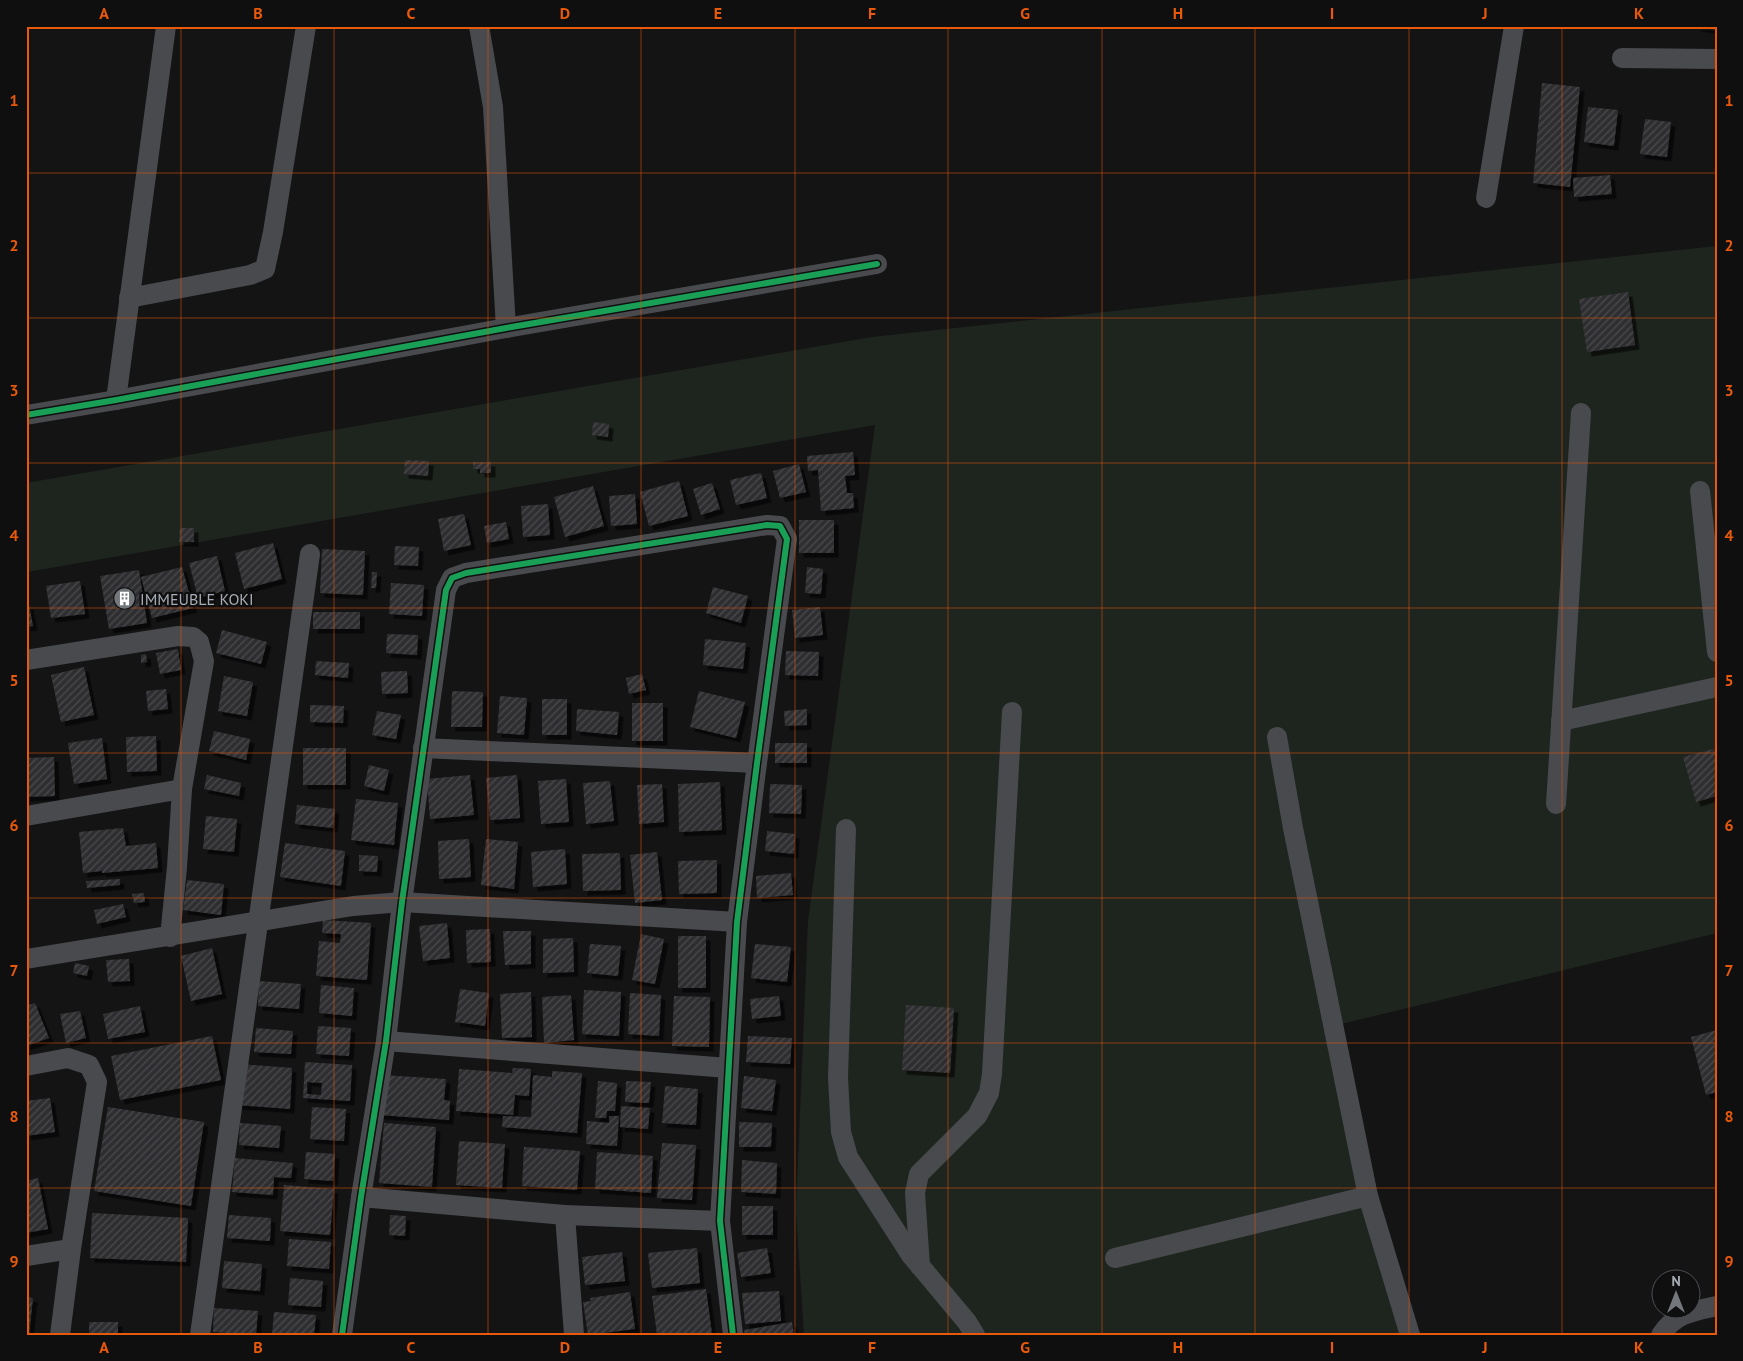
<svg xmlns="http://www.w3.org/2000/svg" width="1743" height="1361" viewBox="0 0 1743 1361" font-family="'PT Sans',sans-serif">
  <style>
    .green { fill: #1e251f }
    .building { fill: url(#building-hatch); fill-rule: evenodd; filter: url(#shadow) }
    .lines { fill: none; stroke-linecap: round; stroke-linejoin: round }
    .minor { stroke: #494a4d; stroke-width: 20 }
    .cycleway-casing { stroke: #0f0f10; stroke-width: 9 }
    .cycleway { stroke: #1a9f57; stroke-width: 6 }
    .grid { fill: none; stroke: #e8590c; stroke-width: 1; stroke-opacity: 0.55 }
    .labels { text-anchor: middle; stroke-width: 4.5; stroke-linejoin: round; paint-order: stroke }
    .poi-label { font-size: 16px; fill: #a7acb4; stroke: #0f0f10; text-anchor: start }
    .neatline { fill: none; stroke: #e8590c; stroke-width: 2 }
    .grid-label { font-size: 16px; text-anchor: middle; font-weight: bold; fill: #e8590c }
  </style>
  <defs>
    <pattern id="building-hatch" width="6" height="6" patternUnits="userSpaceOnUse" patternTransform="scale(1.25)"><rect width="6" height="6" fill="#2f2f30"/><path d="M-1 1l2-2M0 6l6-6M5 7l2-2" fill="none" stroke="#4a4a4c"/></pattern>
    <filter id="shadow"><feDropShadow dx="4.5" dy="4.5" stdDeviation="0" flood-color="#0009"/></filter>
  </defs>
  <rect width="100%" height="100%" fill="#141415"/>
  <!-- green -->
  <path class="green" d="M1717 246V933L1333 1026 1409 1335H804L796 1210 808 921 875 425 27 572 26 483 872 337Z"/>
  <!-- building -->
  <g class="building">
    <path d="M1696 26H1717V30L1696 27Z"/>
    <path d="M1542 83 1580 87 1570 187 1533 183Z"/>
    <path d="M1588 107 1618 110 1614 146 1584 142Z"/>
    <path d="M1645 119 1671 122 1667 157 1640 154Z"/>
    <path d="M1610 175 1612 194 1574 197 1573 178Z"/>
    <path d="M1628 292 1635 345 1587 352 1579 299Z"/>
    <path d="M593 422 609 424 608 437 592 435Z"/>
    <path d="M853 452 855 475 845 476 847 493H853L854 508 821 511 818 470 808 471 807 456Z"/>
    <path d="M405 460 429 461 428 476 404 474Z"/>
    <path d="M473 462H491V473H480V469H473Z"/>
    <path d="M799 464 806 492 780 498 773 471Z"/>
    <path d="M761 473 767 498 736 505 730 480Z"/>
    <path d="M679 481 688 516 649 526 640 492Z"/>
    <path d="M712 483 720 509 701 515 693 489Z"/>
    <path d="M593 486 604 526 565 537 554 497Z"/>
    <path d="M635 494 637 524 611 526 609 496Z"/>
    <path d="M548 504 550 535 523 537 521 506Z"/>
    <path d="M464 514 471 545 444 551 438 519Z"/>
    <rect x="799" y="520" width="35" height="33"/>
    <path d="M506 522 509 539 487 543 484 526Z"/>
    <path d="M180 528H194V542H179Z"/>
    <path d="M273 543 282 579 244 589 235 553Z"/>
    <path d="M395 546 419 547 418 566 394 565Z"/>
    <path d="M322 549 365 551 363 595 320 593Z"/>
    <path d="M217 556 225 591 198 598 189 563Z"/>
    <path d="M182 567 193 608 152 618 141 577Z"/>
    <path d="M807 567 823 569 821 594 805 593Z"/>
    <path d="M139 570 147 623 109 629 100 576Z"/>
    <path d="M372 572H377L376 588H371Z"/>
    <path d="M80 581 85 614 51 618 46 586Z"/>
    <path d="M391 583 424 585 422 616 389 614Z"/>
    <path d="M713 587 748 596 741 623 706 613Z"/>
    <path d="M26 605H29L33 626 26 627Z"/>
    <path d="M820 607 823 635 795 638 792 610Z"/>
    <rect x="313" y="612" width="47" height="17"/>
    <path d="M222 630 267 642 261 664 216 653Z"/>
    <path d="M387 634 418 635 417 655 386 653Z"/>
    <path d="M705 639 746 643 743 669 703 665Z"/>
    <path d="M178 649 181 670 160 674 156 653Z"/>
    <path d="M786 651 819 652 818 676 785 675Z"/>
    <path d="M146 654 147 662 141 663V655Z"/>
    <path d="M316 661 349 663 348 678 315 675Z"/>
    <path d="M84 667 94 715 61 722 51 675Z"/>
    <path d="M407 671 408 693 382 694 381 672Z"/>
    <path d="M642 674 646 690 629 694 626 678Z"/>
    <path d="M224 676 253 682 247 716 218 711Z"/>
    <path d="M166 689 168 709 148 711 146 691Z"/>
    <path d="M452 691 483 692 482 727H451Z"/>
    <path d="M699 691 745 702 736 738 690 727Z"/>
    <path d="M500 696 527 698 524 735 497 733Z"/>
    <rect x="542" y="699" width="25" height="36"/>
    <rect x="632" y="703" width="31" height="38"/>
    <path d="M310 705 344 706 343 723 310 722Z"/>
    <path d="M577 709 619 712 617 735 576 731Z"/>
    <path d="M807 709V725L785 726 784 711Z"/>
    <path d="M377 711 401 715 396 739 372 735Z"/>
    <path d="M214 731 250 739 246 760 209 751Z"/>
    <path d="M156 736 157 771 127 772 126 737Z"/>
    <path d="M102 738 107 779 74 784 68 743Z"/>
    <rect x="775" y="743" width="32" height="20"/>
    <rect x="303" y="748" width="43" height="37"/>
    <path d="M1717 748V796L1696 802 1683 757Z"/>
    <path d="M54 757 55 796 26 797V758Z"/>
    <path d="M369 765 389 770 384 791 364 786Z"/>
    <path d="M207 775 241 783 239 796 204 789Z"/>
    <path d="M470 775 474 815 430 819 427 779Z"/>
    <path d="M517 775 520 818 490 820 486 778Z"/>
    <path d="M566 779 569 822 541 824 538 781Z"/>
    <path d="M610 781 614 821 586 824 583 783Z"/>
    <path d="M720 782 722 830 679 832 678 784Z"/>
    <path d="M662 784 664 822 639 824 637 785Z"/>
    <path d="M770 784 802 785 801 814 769 813Z"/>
    <path d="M356 799 398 803 394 845 351 840Z"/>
    <path d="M297 805 335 809 333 828 295 824Z"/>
    <path d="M206 816 237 819 234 852 203 849Z"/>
    <path d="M123 828 126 846 156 843 158 868 102 873V871L83 873 79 832Z"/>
    <path d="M767 831 795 834 794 854 765 851Z"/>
    <path d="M469 839 471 877 439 879 438 841Z"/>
    <path d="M486 839 518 842 514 889 481 885Z"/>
    <path d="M285 843 345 851 341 886 280 877Z"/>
    <path d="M565 849 567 884 533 887 531 852Z"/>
    <path d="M657 852 662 900 635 903 630 855Z"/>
    <path d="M620 853 621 890 583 891 582 854Z"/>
    <path d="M359 855 378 856 377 872 359 871Z"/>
    <path d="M717 860V893L679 894 678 861Z"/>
    <path d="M791 873 793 895 757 898 756 876Z"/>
    <path d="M120 879V885L87 888 86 881Z"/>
    <path d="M187 880 224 884 221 915 183 910Z"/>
    <path d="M144 893 145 902 134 903 132 894Z"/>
    <path d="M123 904 126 917 97 924 94 910Z"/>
    <path d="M323 920 371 923 367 980 316 976 319 941 340 943 341 934 322 933Z"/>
    <path d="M447 923 450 958 423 961 419 926Z"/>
    <path d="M490 929 491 962 467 963 466 930Z"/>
    <path d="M503 931H531V964L505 965Z"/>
    <path d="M641 934 664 939 655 984 632 980Z"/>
    <rect x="678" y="936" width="28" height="52"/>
    <path d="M573 938 574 972 543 973V939Z"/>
    <path d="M590 944 621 946 618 976 587 973Z"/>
    <path d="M755 944 791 947 787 982 751 978Z"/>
    <path d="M212 948 222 994 191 1001 181 956Z"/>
    <path d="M129 959 130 981 108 982 106 960Z"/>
    <path d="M75 963 89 966 87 976 73 973Z"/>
    <path d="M259 981 301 984 299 1009 258 1006Z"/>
    <path d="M321 985 354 988 352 1016 319 1013Z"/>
    <path d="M460 989 489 993 485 1026 455 1022Z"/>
    <path d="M584 990 621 992 619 1036 582 1034Z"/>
    <path d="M531 992 532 1037 502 1038 500 994Z"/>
    <path d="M630 993 661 995 659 1036 628 1034Z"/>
    <path d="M571 995 574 1040 544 1043 542 997Z"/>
    <path d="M674 996 710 997 709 1047 672 1046Z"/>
    <path d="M779 996 781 1016 752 1019 750 999Z"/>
    <path d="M35 1003 49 1038 26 1046V1006Z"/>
    <path d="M906 1005 954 1008 950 1073 902 1070Z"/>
    <path d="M140 1006 145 1032 108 1039 103 1014Z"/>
    <path d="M80 1011 86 1038 66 1043 60 1014Z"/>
    <path d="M318 1026 351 1028 349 1056 316 1054Z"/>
    <path d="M256 1028 293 1031 291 1054 254 1052Z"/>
    <path d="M1717 1030V1092L1706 1095 1691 1037Z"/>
    <path d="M212 1036 221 1080 120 1100 111 1056Z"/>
    <path d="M748 1036 792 1038 790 1064 746 1062Z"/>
    <path d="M305 1062 352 1065 350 1101 303 1098ZM307 1082 322 1083 321 1095 307 1094Z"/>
    <path d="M240 1064 292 1068 290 1109 237 1105Z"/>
    <path d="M513 1068 531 1069 529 1096 515 1095 513 1115 456 1111 459 1069 512 1073Z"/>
    <path d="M552 1071 582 1073 577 1133 502 1127 503 1116 531 1117 533 1075 552 1077Z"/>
    <path d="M382 1075 446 1079 444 1100 450 1101 449 1120 379 1115Z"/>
    <path d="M744 1076 776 1080 772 1111 741 1108Z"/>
    <path d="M598 1081 617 1083 615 1111H607L606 1118H595Z"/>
    <path d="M626 1081 651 1082 649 1103 625 1102Z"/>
    <path d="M665 1086 698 1089 696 1125 662 1123Z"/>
    <path d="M50 1098 55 1132 26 1136V1101Z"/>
    <path d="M621 1106 650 1108 648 1129 620 1127Z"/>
    <path d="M108 1107 204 1122 191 1206 94 1191Z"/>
    <path d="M312 1107 346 1109 344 1141 310 1139Z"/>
    <path d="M609 1116H619L617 1146 586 1144 587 1121 609 1123Z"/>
    <path d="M739 1122 772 1123 771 1147H739Z"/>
    <path d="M240 1123 281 1126 279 1148 239 1145Z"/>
    <path d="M384 1123 436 1127 432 1187 379 1183Z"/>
    <path d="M459 1141 505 1144 502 1188 456 1185Z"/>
    <path d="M662 1143 696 1145 692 1200 657 1198Z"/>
    <path d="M524 1147 580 1151 577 1190 522 1186Z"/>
    <path d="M306 1152 335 1154 333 1181 304 1179Z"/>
    <path d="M597 1152 653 1156 651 1193 595 1189Z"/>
    <path d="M235 1158 293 1163 291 1178 274 1177 273 1195 232 1192Z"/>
    <path d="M742 1160 777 1163 776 1194 741 1192Z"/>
    <path d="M38 1178 48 1229 26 1233V1181Z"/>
    <path d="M284 1185 334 1189 330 1235 280 1231Z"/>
    <rect x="742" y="1206" width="31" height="29"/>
    <path d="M92 1213 188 1218 186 1262 90 1258Z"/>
    <path d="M229 1215 271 1218 270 1241 227 1238Z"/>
    <path d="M390 1215 406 1216 405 1236 389 1235Z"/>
    <path d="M289 1239 331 1242 329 1269 287 1266Z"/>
    <path d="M697 1248 700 1283 652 1288 648 1253Z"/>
    <path d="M767 1248 771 1273 741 1277 737 1253Z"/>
    <path d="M622 1252 625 1281 585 1285 582 1257Z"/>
    <path d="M224 1261 262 1264 260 1291 222 1288Z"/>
    <path d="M290 1278 323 1281 321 1307 288 1305Z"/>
    <path d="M706 1289 712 1334 657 1335 652 1296Z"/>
    <path d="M779 1291 781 1321 745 1324 742 1293Z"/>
    <path d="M630 1292 635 1329 588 1335 583 1302 591 1301 590 1298Z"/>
    <path d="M26 1297 33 1298 29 1335H26Z"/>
    <path d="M214 1308 258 1311 256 1335 213 1332Z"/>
    <path d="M274 1312 316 1315 314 1335H272Z"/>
    <rect x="89" y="1322" width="29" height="13"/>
    <path d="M792 1322 794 1335H745L744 1330Z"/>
  </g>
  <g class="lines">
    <!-- minor -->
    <g class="minor">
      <path d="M479 26 493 107 506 328"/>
      <path d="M1622 58 1717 59"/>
      <path d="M1486 198 1514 26"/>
      <path d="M129 298 250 275 265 269 273 232 306 26"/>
      <path d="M116 400 166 26"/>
      <path d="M26 415 116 400 506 328 877 264"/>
      <path d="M1700 491 1717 652"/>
      <path d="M26 660 178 636 193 637 199 642 204 661 182 789 177 867 170 937"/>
      <path d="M1561 721 1717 687"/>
      <path d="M1277 737 1293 828 1368 1196 1410 1335"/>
      <path d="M423 748 757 763"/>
      <path d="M1556 804 1581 413"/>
      <path d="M26 816 182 789"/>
      <path d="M846 829 838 1078 841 1132 848 1157 911 1255 967 1322 975 1335"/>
      <path d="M26 959 353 906 402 902 737 922"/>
      <path d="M386 1041 728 1068"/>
      <path d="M26 1066 68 1058 89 1065 97 1082 71 1249 60 1335"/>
      <path d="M361 1197 565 1215 720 1221"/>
      <path d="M565 1215 574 1335"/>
      <path d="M26 1256 71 1249"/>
      <path d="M1115 1258 1368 1196"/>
      <path d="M920 1266 915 1193 919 1174 977 1116 989 1093 992 1074 1012 712"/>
      <path d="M200 1335 310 554"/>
      <path d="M342 1335 361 1197 386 1041 402 902 446 590 452 578 466 573 767 525 780 526 787 539 757 763 737 922 720 1221 733 1335"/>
      <path d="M1661 1335C1675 1313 1694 1311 1717 1306"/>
    </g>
    <defs>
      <g id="cycleway">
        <path d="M26 415 116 400 506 328 877 264"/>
        <path d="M342 1335 361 1197 386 1041 402 902 446 590 452 578 466 573 767 525 780 526 787 539 757 763 737 922 720 1221 733 1335"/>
      </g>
    </defs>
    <!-- cycleway casing -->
    <use href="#cycleway" class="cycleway-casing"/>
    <!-- cycleway -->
    <use href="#cycleway" class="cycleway"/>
  </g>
  <!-- grid -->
  <path class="grid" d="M181 26V1335M334 26V1335M488 26V1335M641 26V1335M795 26V1335M948 26V1335M1102 26V1335M1255 26V1335M1409 26V1335M1562 26V1335M26 173H1717M26 318H1717M26 463H1717M26 608H1717M26 753H1717M26 898H1717M26 1043H1717M26 1188H1717"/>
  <!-- icons -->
  <defs>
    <symbol id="building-disc" viewBox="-11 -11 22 22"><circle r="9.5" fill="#74777c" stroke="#0f0f10"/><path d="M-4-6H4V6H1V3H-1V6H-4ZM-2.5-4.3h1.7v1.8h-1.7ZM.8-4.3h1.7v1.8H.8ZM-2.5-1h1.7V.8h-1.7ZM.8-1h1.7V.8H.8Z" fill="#fff"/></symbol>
  </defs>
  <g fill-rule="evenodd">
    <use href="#building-disc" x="112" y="586" width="25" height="25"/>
  </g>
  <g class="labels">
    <!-- poi labels -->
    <g class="poi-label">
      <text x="140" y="605">IMMEUBLE KOKI</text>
    </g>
  </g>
  <!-- border -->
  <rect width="1743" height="1361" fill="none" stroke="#0f0f10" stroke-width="55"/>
  <!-- north arrow -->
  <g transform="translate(1676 1294)"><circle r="24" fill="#0f0f10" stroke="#4c4e52"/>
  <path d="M0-4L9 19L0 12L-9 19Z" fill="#74777c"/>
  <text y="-8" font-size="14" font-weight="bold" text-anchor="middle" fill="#a7acb4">N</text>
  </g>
  <rect x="28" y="28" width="1688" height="1306" class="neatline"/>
  <g class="grid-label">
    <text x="104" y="19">A</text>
    <text x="258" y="19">B</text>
    <text x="411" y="19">C</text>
    <text x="565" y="19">D</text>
    <text x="718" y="19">E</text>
    <text x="872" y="19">F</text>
    <text x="1025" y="19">G</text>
    <text x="1178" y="19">H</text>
    <text x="1332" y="19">I</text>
    <text x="1485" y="19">J</text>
    <text x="1639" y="19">K</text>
    <text x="14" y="106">1</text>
    <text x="1729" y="106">1</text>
    <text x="14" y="251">2</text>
    <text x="1729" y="251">2</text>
    <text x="14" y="396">3</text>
    <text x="1729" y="396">3</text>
    <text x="14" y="541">4</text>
    <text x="1729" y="541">4</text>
    <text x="14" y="686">5</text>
    <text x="1729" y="686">5</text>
    <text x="14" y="831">6</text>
    <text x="1729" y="831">6</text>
    <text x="14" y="976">7</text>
    <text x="1729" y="976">7</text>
    <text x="14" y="1122">8</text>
    <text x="1729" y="1122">8</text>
    <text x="14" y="1267">9</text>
    <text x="1729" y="1267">9</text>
    <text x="104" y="1353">A</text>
    <text x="258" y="1353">B</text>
    <text x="411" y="1353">C</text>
    <text x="565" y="1353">D</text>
    <text x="718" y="1353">E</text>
    <text x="872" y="1353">F</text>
    <text x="1025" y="1353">G</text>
    <text x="1178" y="1353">H</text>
    <text x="1332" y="1353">I</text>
    <text x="1485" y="1353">J</text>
    <text x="1639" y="1353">K</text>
  </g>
</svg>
